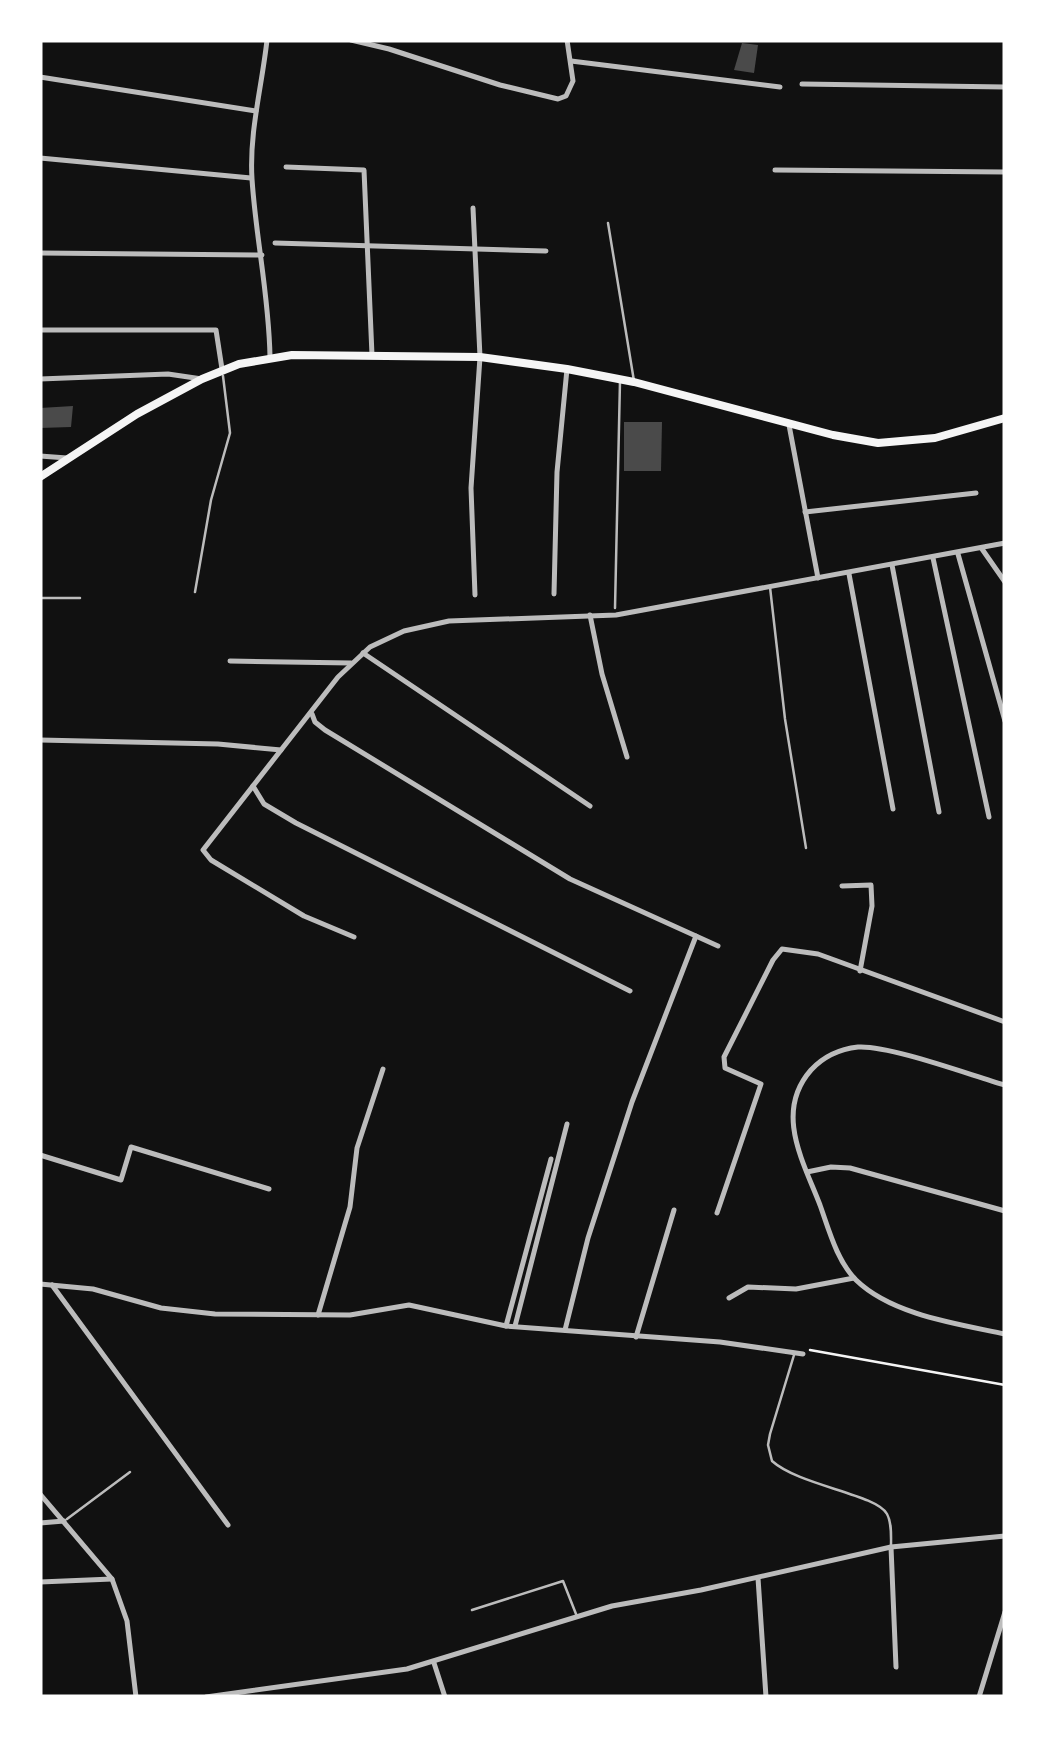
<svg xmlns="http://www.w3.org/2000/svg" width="1045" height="1737" viewBox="0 0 1045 1737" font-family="'Titillium Web',sans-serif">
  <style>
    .building { fill: #4a4a4a }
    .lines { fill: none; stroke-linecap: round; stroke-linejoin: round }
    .path { stroke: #f5f5f5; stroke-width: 2.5 }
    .service { stroke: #bcbcbc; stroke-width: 2.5 }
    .minor { stroke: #bcbcbc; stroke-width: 5 }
    .primary { stroke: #f5f5f5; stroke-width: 8 }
  </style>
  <rect width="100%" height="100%" fill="#111"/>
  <!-- building -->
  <g class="building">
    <path d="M742 43 758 45 754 73 734 70Z"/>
    <path d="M73 406 71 427 40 428V408Z"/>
    <path d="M624 422H662L661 471H624Z"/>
  </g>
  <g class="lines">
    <!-- path -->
    <path class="path" d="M810 1350 1005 1385"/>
    <!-- service -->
    <g class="service">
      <path d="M608 223 634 381"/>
      <path d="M770 587 785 719 806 848"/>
      <path d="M195 592 211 500 230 433 223 376"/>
      <path d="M40 598H80"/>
      <path d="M615 608 620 381"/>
      <path d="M794 1355 770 1434 768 1445 772 1461C800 1486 876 1494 887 1514 892 1523 891 1536 891 1546"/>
      <path d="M67 1519 130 1472"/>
      <path d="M472 1610 563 1581 576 1614"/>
    </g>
    <!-- minor -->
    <g class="minor">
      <path d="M267 40C262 86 249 133 252 179 256 240 269 295 270 357"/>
      <path d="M351 40 389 49 500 85 558 99 566 96 573 81 567 40"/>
      <path d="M571 61 780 87"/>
      <path d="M40 77 256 111"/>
      <path d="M802 84 1005 87"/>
      <path d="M40 158 251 178"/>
      <path d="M286 167 364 170 372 355"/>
      <path d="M775 170 1005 172"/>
      <path d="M473 208 480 357 471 488 475 595"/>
      <path d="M275 243 546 251"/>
      <path d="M40 253 262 255"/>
      <path d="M40 330H216L222 369"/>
      <path d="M40 379 168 374 202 379"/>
      <path d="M789 425 818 578"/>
      <path d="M40 456 67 458"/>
      <path d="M805 512 976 493"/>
      <path d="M982 549 1005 582"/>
      <path d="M958 554 1005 721"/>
      <path d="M933 558 989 817"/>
      <path d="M892 565 939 812"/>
      <path d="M849 574 893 809"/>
      <path d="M554 594 557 472 567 369"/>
      <path d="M590 615 602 674 627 757"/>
      <path d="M363 653 590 806"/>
      <path d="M230 661 351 663"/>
      <path d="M312 714 315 722 325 730 570 879 718 946"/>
      <path d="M40 740 218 744 281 750"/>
      <path d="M253 786 264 804 296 823 630 991"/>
      <path d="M842 886 871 885 872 906 860 971"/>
      <path d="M354 937 304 916 211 860 203 850 338 677 370 647 404 631 449 621 616 615 1005 543"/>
      <path d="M1005 1085C970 1075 889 1045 858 1047 840 1049 823 1057 811 1070 774 1112 803 1161 820 1205 829 1230 837 1261 856 1280 892 1315 958 1324 1005 1334"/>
      <path d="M40 1155 121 1180 131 1147 269 1189"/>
      <path d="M807 1172 831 1167 850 1168 1005 1211"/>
      <path d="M717 1213 761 1084 725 1068 724 1057 773 960 782 949 818 954 1005 1022"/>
      <path d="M40 1284 93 1289 161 1308 215 1314 350 1315 409 1305 506 1326 720 1342 803 1354"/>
      <path d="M52 1285 228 1525"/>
      <path d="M729 1298 748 1287 796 1289 854 1278"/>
      <path d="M318 1315 350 1207 357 1148 383 1069"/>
      <path d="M506 1326 551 1159"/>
      <path d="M515 1326 567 1124"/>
      <path d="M565 1330 588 1238 632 1102 696 936"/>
      <path d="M636 1337 674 1210"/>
      <path d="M40 1494 112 1579 127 1621 136 1697"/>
      <path d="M40 1523 64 1521"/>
      <path d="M891 1547 896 1667"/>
      <path d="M758 1578 766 1697"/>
      <path d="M40 1582 112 1579"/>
      <path d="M434 1663 445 1697"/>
      <path d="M206 1697 407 1669 612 1606 701 1590 891 1547 1005 1536"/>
      <path d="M979 1697 1005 1612"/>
    </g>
    <!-- primary -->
    <path class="primary" d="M40 477 137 414 202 379 239 364 292 355 480 357 567 369 634 382 833 435 878 443 935 438 1005 418"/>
  </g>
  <!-- border -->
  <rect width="1045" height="1737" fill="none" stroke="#ffffff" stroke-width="85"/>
</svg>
